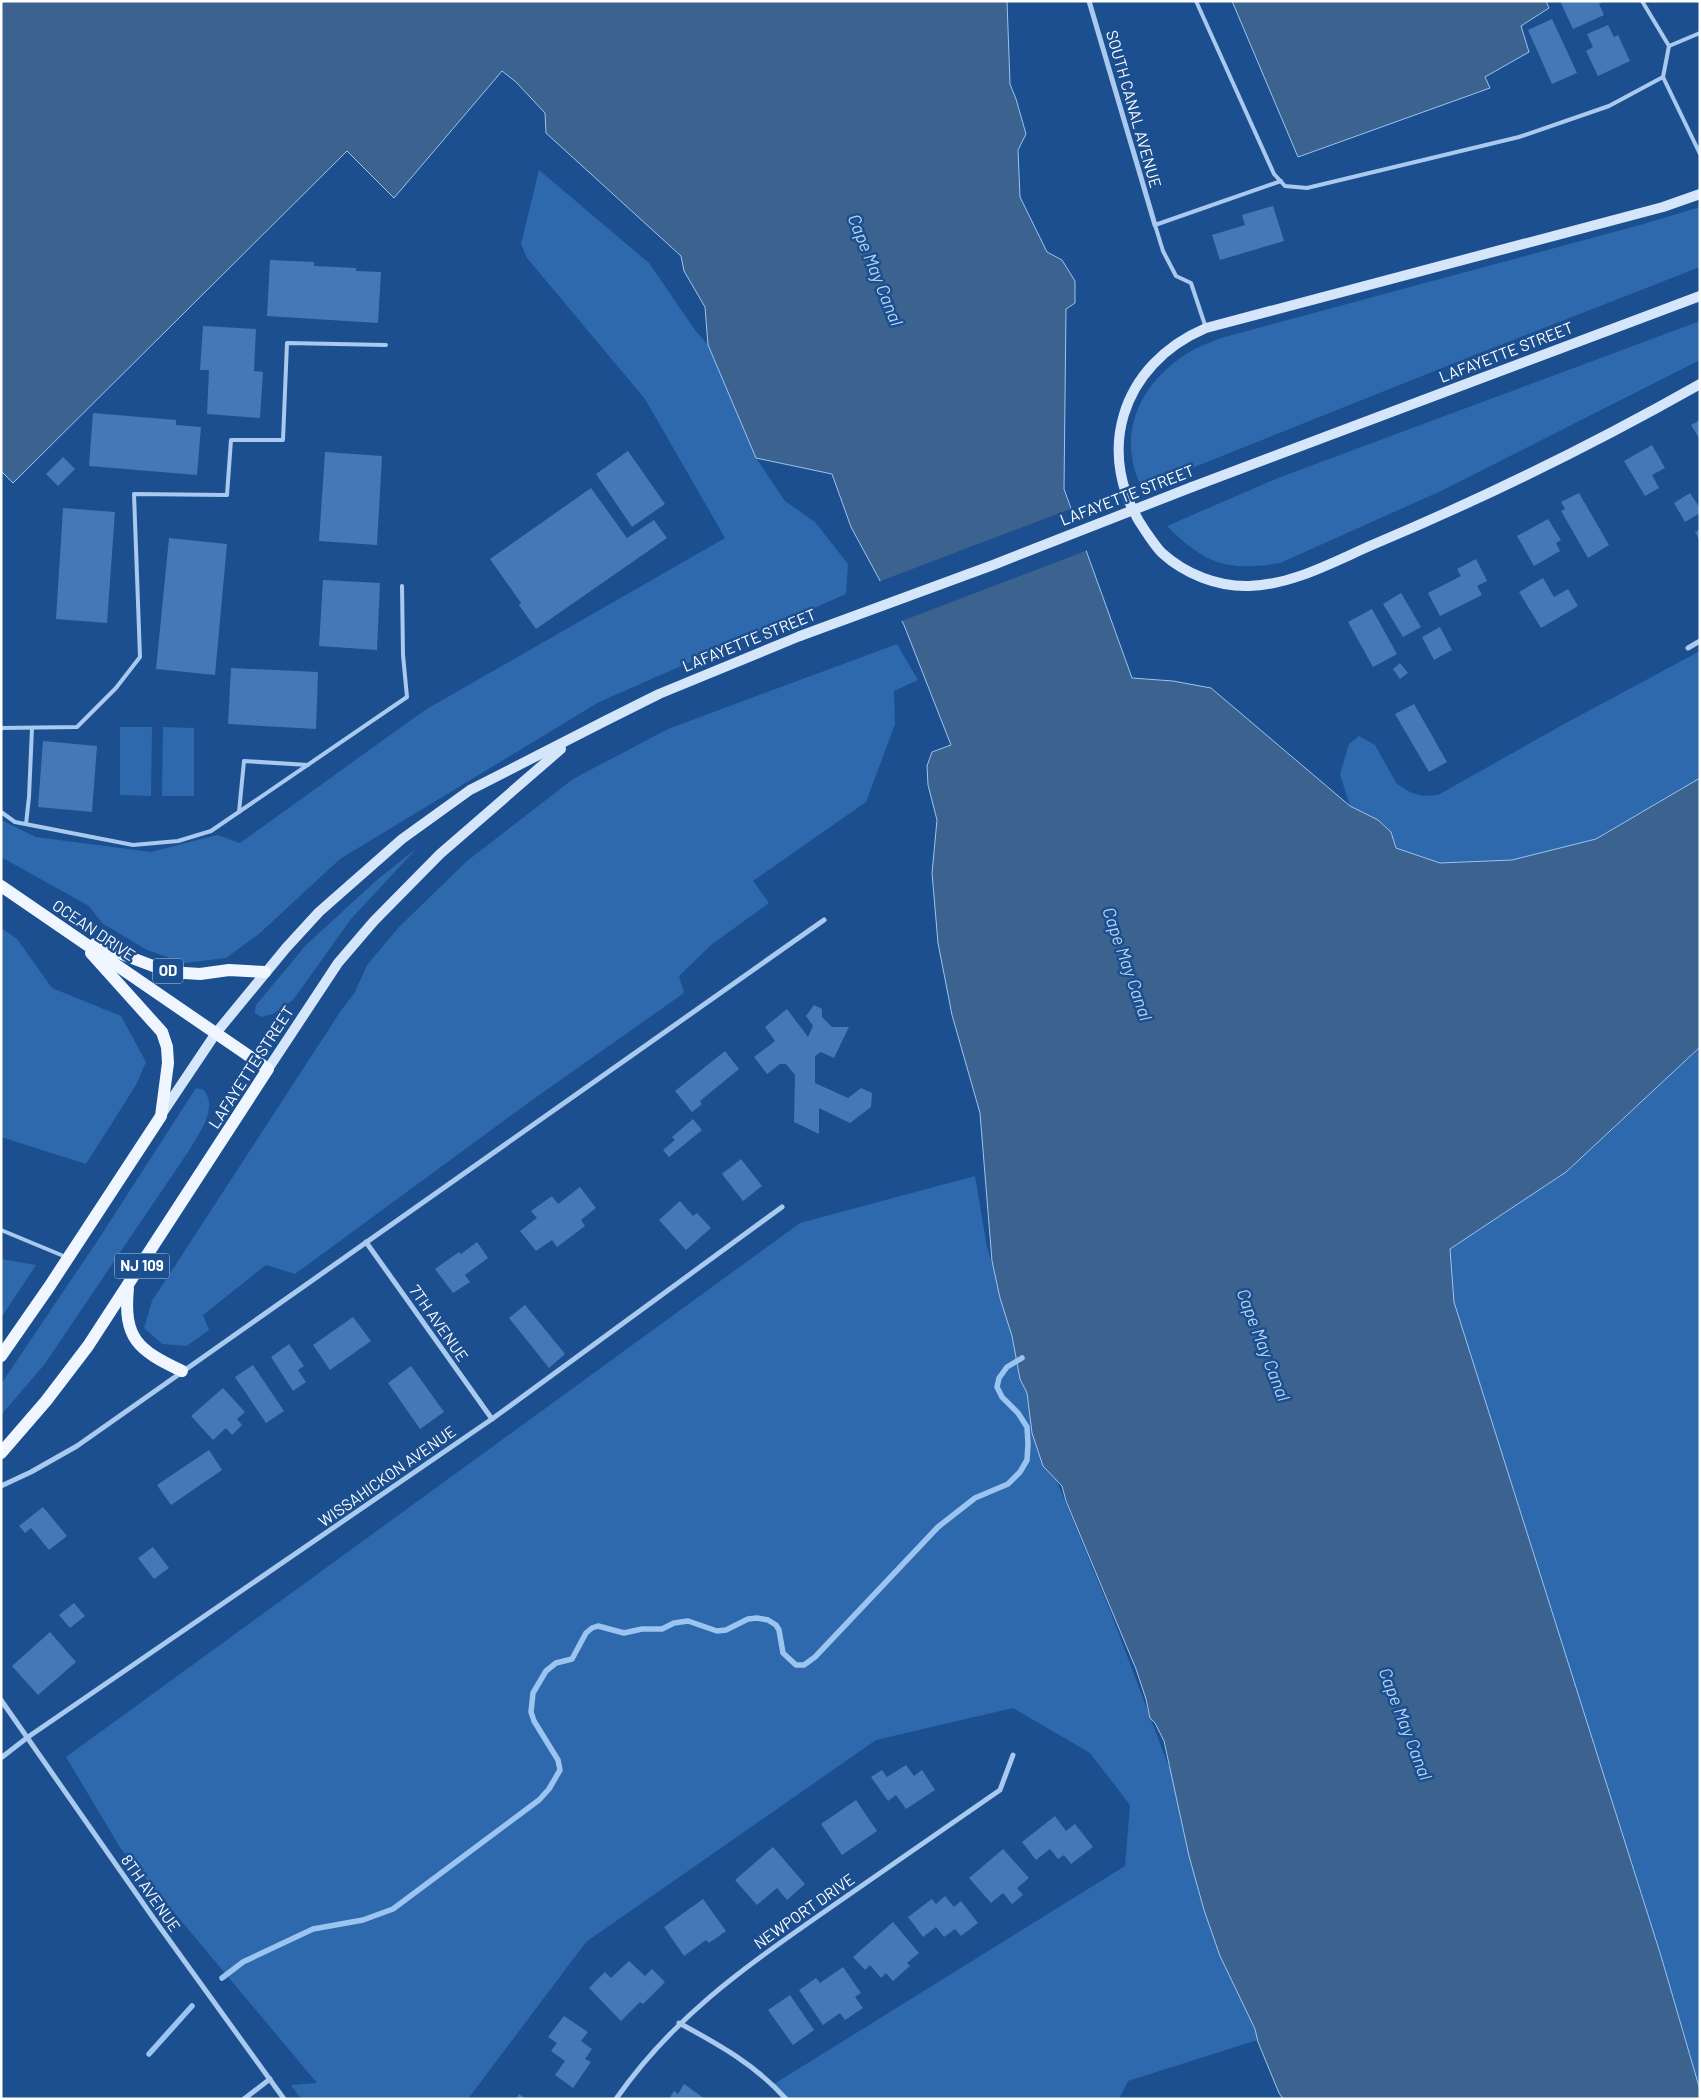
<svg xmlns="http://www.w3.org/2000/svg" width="1701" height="2100" viewBox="0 0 1701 2100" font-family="Barlow,sans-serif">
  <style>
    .green { fill: #2e69ad }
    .water { fill: #3c6290; stroke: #9cc4f0 }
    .pier { fill: #1b4f8f }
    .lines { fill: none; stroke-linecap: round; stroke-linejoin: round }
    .stream { stroke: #9cc4f0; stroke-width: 5.5 }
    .building { fill: #4478b7 }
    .lane { stroke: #a9c9ee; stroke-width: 4 }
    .street { stroke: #a9c9ee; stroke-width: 5 }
    .secondary { stroke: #d6e6fa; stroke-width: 10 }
    .primary { stroke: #f0f6ff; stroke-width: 12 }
    .secondary-bridge { stroke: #d6e6fa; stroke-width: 10 }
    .labels { text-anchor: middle; stroke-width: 5; stroke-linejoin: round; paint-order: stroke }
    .shield { fill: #1b4f8f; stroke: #bbcadd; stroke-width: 1 }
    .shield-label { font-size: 15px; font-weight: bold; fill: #fff }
    .street-label { font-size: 16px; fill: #fff; stroke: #1b4f8f }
    .water-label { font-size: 18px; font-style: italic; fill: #b5d3f5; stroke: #1b4f8f }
  </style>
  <rect width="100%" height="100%" fill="#1b4f8f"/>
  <!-- green -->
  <g class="green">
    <path d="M539 170 649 263 695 330 708 345 756 458 785 501 815 522 848 564 846 594 599 702 340 859 260 933 226 958 185 963 147 950 102 923 89 906 1 857V820L36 837 151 852 217 835 240 843 425 710 725 538 645 399 527 258 521 244Z"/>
    <path d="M1700 207V267L1467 358 1142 488C1114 433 1142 379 1193 350 1202 345 1212 342 1221 338L1640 225Z"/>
    <path d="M1700 321V360L1441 491 1280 563C1227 572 1205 564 1167 526L1278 478Z"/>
    <path d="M897 644 918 680 894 691 895 724 866 802 753 881 769 903 711 945 679 976 684 993 535 1098 295 1274 266 1265 203 1315 209 1330 187 1346 162 1344 144 1328 152 1301 340 1012 355 992 367 965 399 927 467 861 573 779 668 729Z"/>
    <path d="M1700 651V778L1596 839 1512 860 1440 863 1396 848 1391 832 1378 820 1350 806 1340 774 1349 744 1359 736 1375 745 1397 784 1410 792 1422 796 1438 795 1564 724Z"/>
    <path d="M120 727H152L151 796 120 795Z"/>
    <path d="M163 727 194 728V796H162Z"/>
    <path d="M416 849 351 919 293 1000 273 1014 261 1017 255 1013 256 1005 306 945 378 879Z"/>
    <path d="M1 928 17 939 52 988 121 1016 146 1062 136 1085 86 1164 1 1137Z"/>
    <path d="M1700 1047V2090L1661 1956 1454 1302 1450 1249 1566 1172Z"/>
    <path d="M196 1088 204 1090C218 1110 200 1131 190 1149L44 1365 1 1415V1384L98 1240Z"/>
    <path d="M975 1176 987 1247 1058 1484 1111 1613 1270 2036 1128 2081 1119 2099H783L774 2084 1125 1866 1130 1805 1090 1753 1013 1708 876 1740 586 1942 468 2099H301L291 2085 317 2083 121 1849 66 1757 800 1223Z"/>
    <path d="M1 1259 36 1265 1 1318Z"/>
  </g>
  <!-- water -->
  <g class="water">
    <path d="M1 1H1007L1010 84 1016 99 1026 134 1018 150 1020 197 1047 252 1062 260 1075 281V303L1066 309 1064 489 1132 678 1173 681 1211 688 1350 806 1378 820 1391 832 1396 848 1440 863 1512 860 1596 839 1700 778V1047L1566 1172 1450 1249 1454 1302 1661 1956 1700 2090V2099H1283L1279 2093 1258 2042 1255 2029 1220 1956 1204 1910 1189 1856 1164 1741 1155 1723 1150 1718 1146 1699 1136 1669 1066 1501 1062 1486 1043 1466 1032 1433 1027 1393 1020 1379 1012 1336 1000 1298 992 1261 980 1113 952 1015 938 943 932 873 937 820 928 785 927 766 932 752 951 745 904 625 851 527 832 474 756 458 708 345 705 307 684 271 681 256 546 133 545 113 516 82 502 71 394 198 347 151 13 483 1 471Z"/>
    <path d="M1232 1H1546L1549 8 1521 26 1529 52 1485 77 1490 88 1298 157Z"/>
  </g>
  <!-- pier -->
  <path class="pier" d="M1073 508 1088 550 899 622 878 582Z"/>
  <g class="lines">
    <!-- stream -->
    <g class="stream">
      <path d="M222 1978 243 1962 313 1929 363 1920 393 1909 539 1800 549 1789 560 1770 558 1760 534 1721 531 1712 533 1693 546 1671 556 1663 572 1659 586 1633 592 1628 598 1626 624 1633 642 1629H662L674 1623 688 1621 717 1631 726 1630 748 1619 757 1618 768 1620 776 1625 779 1630 783 1653 796 1665H804L815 1657 938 1527 975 1498 1008 1484 1020 1472 1027 1460 1028 1444 1027 1427 1018 1413 1002 1397 997 1387 999 1378 1007 1367 1022 1358"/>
      <path d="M149 2054 192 2006"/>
    </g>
  </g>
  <!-- building -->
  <g class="building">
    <path d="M1560 1H1605L1599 4 1604 15 1573 29Z"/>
    <path d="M1552 19 1577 73 1552 84 1528 30Z"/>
    <path d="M1608 25 1614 37 1618 35 1630 61 1598 76 1586 51 1593 47 1587 34Z"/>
    <path d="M1273 206 1284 241 1220 260 1212 235 1245 225 1242 215Z"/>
    <path d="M270 260 314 262V266L356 268V271L381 272 378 323 267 316Z"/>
    <path d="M203 326 256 329 254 371 263 372 260 418 207 414 209 370H200Z"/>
    <path d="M93 413 176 420V425L201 427 197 475 89 466Z"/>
    <path d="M1700 420V440L1691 425Z"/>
    <path d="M1652 445 1665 468 1652 475 1659 488 1645 496 1624 461Z"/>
    <path d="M628 451 665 504 632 527 596 474Z"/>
    <path d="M325 452 382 456 377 545 319 541Z"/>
    <path d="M63 457 75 469 58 486 46 474Z"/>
    <path d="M591 488 627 538 654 520 667 538 536 629 519 605 521 603 490 559Z"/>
    <path d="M1579 493 1609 545 1588 558 1561 511 1565 509 1561 502Z"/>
    <path d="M1690 493 1700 508V513L1685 522 1674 503Z"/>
    <path d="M63 508 115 512 107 623 56 619Z"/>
    <path d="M1548 519 1561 540 1556 543 1560 551 1534 566 1517 536Z"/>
    <path d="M1700 529V541L1695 532Z"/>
    <path d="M169 538 227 544 215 675 156 669Z"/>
    <path d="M1476 559 1487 581 1477 586 1482 595 1440 616 1428 593 1461 576 1457 569Z"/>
    <path d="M1543 578 1554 597 1568 589 1578 606 1541 628 1519 592Z"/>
    <path d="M323 580 380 583 377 650 319 646Z"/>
    <path d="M1401 593 1421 627 1403 637 1383 604Z"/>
    <path d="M1372 609 1397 654 1373 667 1348 622Z"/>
    <path d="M1440 627 1452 650 1434 660 1422 637Z"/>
    <path d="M1400 663 1408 673 1400 679 1393 669Z"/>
    <path d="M231 668 318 672 316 729 228 724Z"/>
    <path d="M1414 704 1447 762 1429 772 1395 714Z"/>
    <path d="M43 741 97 746 92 812 38 807Z"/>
    <path d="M814 1005 822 1009V1017L832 1027H849L834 1058 821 1052 815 1056V1083L848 1098 861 1088 872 1093 871 1107 850 1123 819 1108V1134L794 1122 795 1075 786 1064H780L767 1074 754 1057 775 1041 765 1027 787 1009 808 1037 813 1026 806 1016Z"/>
    <path d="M725 1051 739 1069 700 1101 702 1104 692 1112 675 1091Z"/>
    <path d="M693 1119 702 1130 669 1157 663 1150 675 1140 672 1137Z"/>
    <path d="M741 1159 762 1186 743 1201 722 1174Z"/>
    <path d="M580 1187 596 1208 581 1220 585 1226 557 1247 552 1240 536 1251 520 1231 537 1218 531 1211 552 1196 558 1204Z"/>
    <path d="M680 1201 693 1216 697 1213 711 1228 686 1250 659 1220Z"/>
    <path d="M477 1242 488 1258 465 1275 470 1282 453 1293 435 1269 459 1252 461 1254Z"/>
    <path d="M525 1305 565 1354 549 1368 509 1318Z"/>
    <path d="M353 1317 371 1341 330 1370 313 1345Z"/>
    <path d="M289 1344 304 1366 298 1370 306 1382 293 1391 271 1357Z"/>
    <path d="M253 1365 284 1411 266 1423 235 1377Z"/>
    <path d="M411 1366 444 1412 420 1429 388 1383Z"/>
    <path d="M223 1388 245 1412 237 1419 242 1425 232 1435 226 1428 213 1440 191 1416Z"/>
    <path d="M209 1450 222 1470 171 1505 157 1485Z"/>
    <path d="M43 1507 67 1536 49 1550 31 1528 25 1533 19 1526Z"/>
    <path d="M153 1547 169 1568 154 1579 138 1558Z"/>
    <path d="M74 1603 85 1616 70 1628 59 1615Z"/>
    <path d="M50 1632 76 1662 38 1695 12 1666Z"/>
    <path d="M906 1765 914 1776 922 1770 935 1790 906 1809 896 1795 888 1801 871 1777 882 1770 887 1777Z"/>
    <path d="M856 1800 877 1831 842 1855 821 1824Z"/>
    <path d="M1055 1816 1066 1831 1075 1824 1093 1847 1071 1864 1064 1855 1058 1859 1050 1849 1036 1860 1022 1842Z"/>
    <path d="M773 1847 805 1884 787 1900 777 1888 757 1905 735 1880Z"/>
    <path d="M1003 1849 1029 1878 1017 1888 1023 1895 1012 1904 1003 1893 991 1903 969 1878Z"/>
    <path d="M945 1896 954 1907 961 1901 978 1923 961 1936 955 1929 944 1937 936 1927 923 1937 908 1917 932 1899 936 1904Z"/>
    <path d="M703 1899 726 1931 709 1943 706 1940 684 1956 664 1927Z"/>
    <path d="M893 1922 919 1953 907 1963 910 1966 893 1981 886 1973 881 1978 870 1965 865 1970 853 1957Z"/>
    <path d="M629 1961 645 1976 652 1969 665 1982 643 2004 640 2002 621 2021 589 1988 605 1972 611 1978Z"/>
    <path d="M843 1967 861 1993 855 1997 863 2008 845 2020 840 2013 823 2025 799 1990 816 1978 820 1983Z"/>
    <path d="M790 1995 814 2030 793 2045 768 2010Z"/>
    <path d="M564 2016 588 2032 581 2041 592 2049 585 2059 591 2062 573 2088 555 2075 565 2061 551 2051 557 2043 548 2037Z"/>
    <path d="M684 2084 705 2099H669L674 2091 678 2094Z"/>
    <path d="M519 2094 527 2099H516Z"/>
  </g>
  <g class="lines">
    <!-- lane -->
    <g class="lane">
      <path d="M1196 1 1274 174 1285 186 1307 188 1519 137 1609 106 1663 77"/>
      <path d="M1642 1 1669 46 1663 77 1700 154"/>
      <path d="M1669 46 1700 33"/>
      <path d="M1206 328 1191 283 1176 276 1163 251 1155 225 1281 181"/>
      <path d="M1 728 77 727 116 688 140 657 134 494 227 495 231 440H283L287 343 386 345"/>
      <path d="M1 812 15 822 133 845 178 841 211 831 407 697 403 655 402 586"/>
      <path d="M239 812 244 761 308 765"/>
      <path d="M26 824 29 797 32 728"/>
      <path d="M1 1230 66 1257"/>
    </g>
    <!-- street -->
    <g class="street">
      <path d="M1089 1 1155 225"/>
      <path d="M1688 648 1700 641"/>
      <path d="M366 1242 492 1419"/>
      <path d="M1 1486 31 1472 77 1446 824 920"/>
      <path d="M1 1700 154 1919 284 2099"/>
      <path d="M1 1758 28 1737 492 1419 782 1207"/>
      <path d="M679 2023C718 2044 756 2065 786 2099"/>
      <path d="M244 2099 270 2079"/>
      <path d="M616 2099C676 2013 750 1964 834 1905 889 1867 944 1829 1000 1790L1013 1755"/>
    </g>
    <!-- secondary -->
    <g class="secondary">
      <path d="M1700 194 1663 207 1206 328C1121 364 1092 455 1146 532 1151 539 1156 547 1162 553 1185 574 1218 587 1249 586 1292 585 1333 562 1372 545 1484 498 1594 444 1700 384"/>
      <path d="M1192 487 1700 296"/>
      <path d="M268 1069 338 963 374 921 440 854 561 749"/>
      <path d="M161 1115 216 1033 286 948 319 912 402 839 470 790 605 721 659 694 800 636"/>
    </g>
    <!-- primary -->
    <g class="primary">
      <path d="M1 886 268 1069 88 1346 46 1401 1 1453"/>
      <path d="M95 944 169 972 200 974 229 970 265 972"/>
      <path d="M128 1288C123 1339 138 1350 182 1371"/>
      <path d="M1 1356 49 1287 161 1116 168 1063 167 1047 162 1032 91 953"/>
    </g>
    <!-- secondary-bridge -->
    <path class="secondary-bridge" d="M800 636 993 565 1192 487"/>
  </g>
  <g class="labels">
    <!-- shield labels -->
    <g class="shield">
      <rect x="153" y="958.5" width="30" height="25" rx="4"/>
      <rect x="114.5" y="1253.5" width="55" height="25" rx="4"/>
    </g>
    <g class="shield-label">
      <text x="168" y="976">OD</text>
      <text x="142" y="1271">NJ 109</text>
    </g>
    <!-- street labels -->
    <g class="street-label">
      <text transform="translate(1134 109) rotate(74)" y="6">SOUTH CANAL AVENUE</text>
      <text transform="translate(1506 352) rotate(-21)" y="6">LAFAYETTE STREET</text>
      <text transform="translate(1127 495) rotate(-21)" y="6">LAFAYETTE STREET</text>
      <text transform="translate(749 640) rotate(-22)" y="6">LAFAYETTE STREET</text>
      <text transform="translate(94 930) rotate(34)" y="6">OCEAN DRIVE</text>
      <text transform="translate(251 1067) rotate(-57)" y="6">LAFAYETTE STREET</text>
      <text transform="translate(439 1323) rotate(55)" y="6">7TH AVENUE</text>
      <text transform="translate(387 1476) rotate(-35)" y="6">WISSAHICKON AVENUE</text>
      <text transform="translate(151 1893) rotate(55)" y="6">8TH AVENUE</text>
      <text transform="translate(804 1911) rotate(-35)" y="6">NEWPORT DRIVE</text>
    </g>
    <!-- water labels -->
    <g class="water-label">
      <text transform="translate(875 270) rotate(68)" y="6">Cape May Canal</text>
      <text transform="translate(1127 964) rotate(71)" y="6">Cape May Canal</text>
      <text transform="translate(1263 1345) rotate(69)" y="6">Cape May Canal</text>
      <text transform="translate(1405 1724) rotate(69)" y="6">Cape May Canal</text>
    </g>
  </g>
  <!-- border -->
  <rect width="1701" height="2100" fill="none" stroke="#ffffff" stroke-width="5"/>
</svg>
